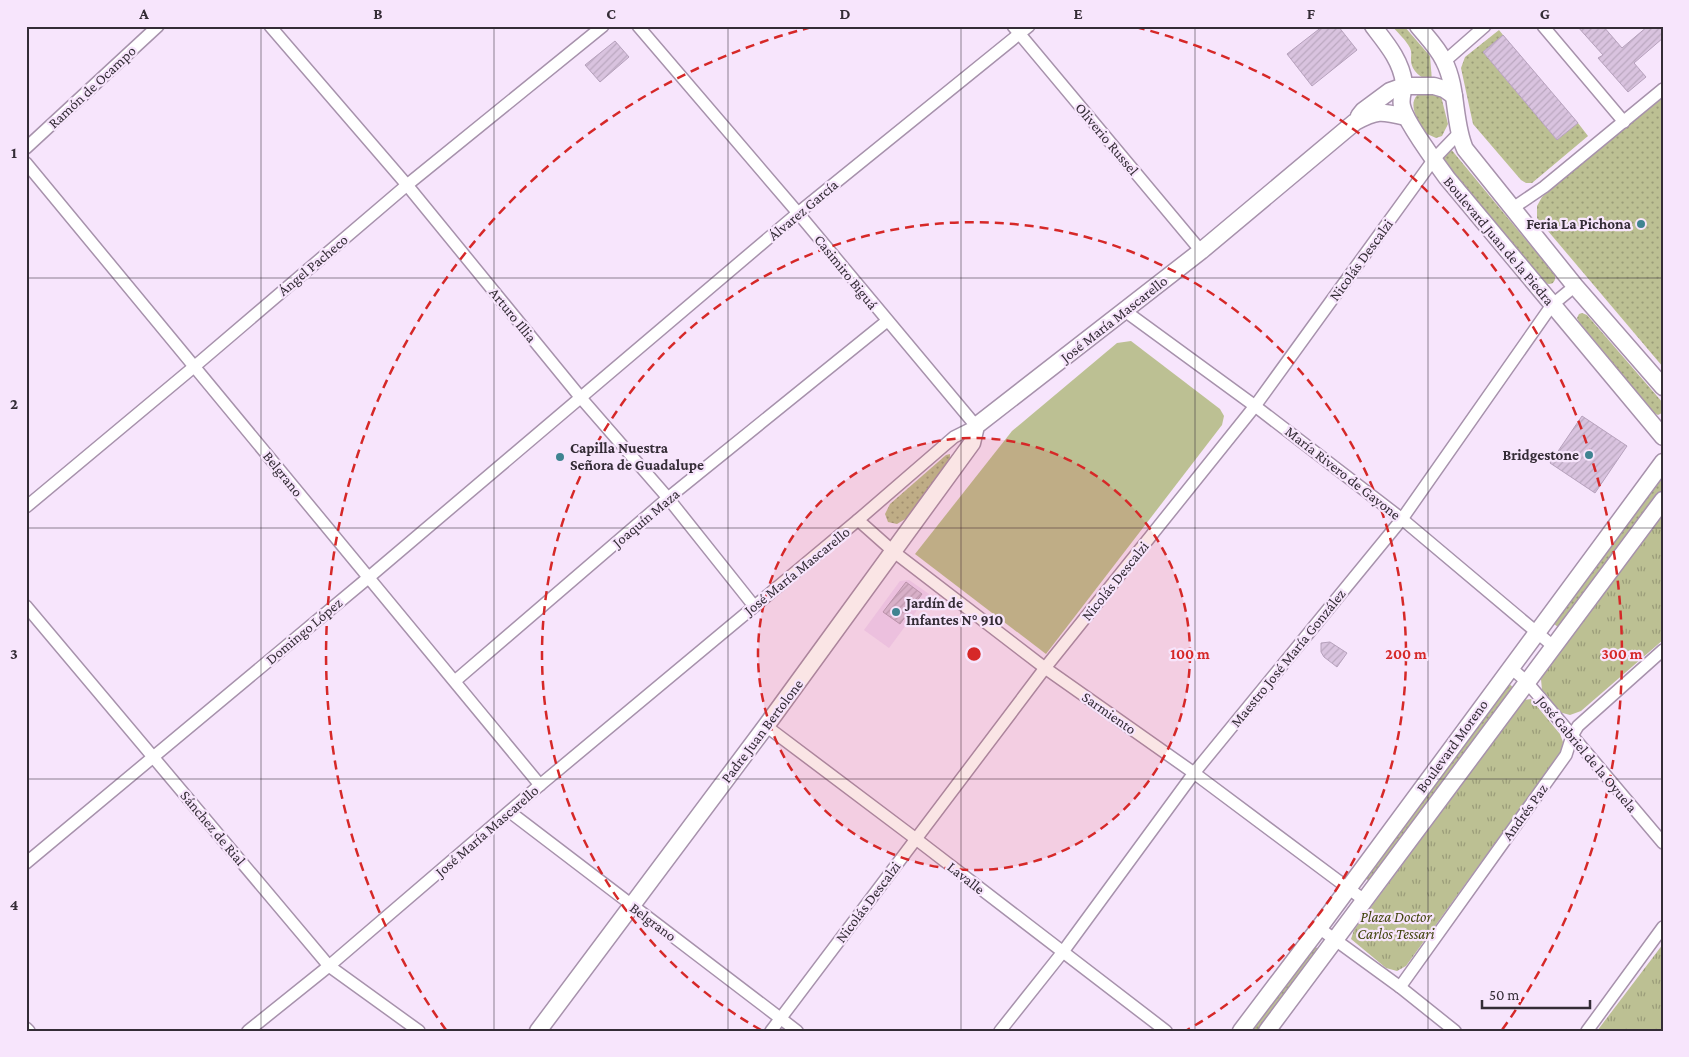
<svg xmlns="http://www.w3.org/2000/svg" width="1689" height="1057" viewBox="0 0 1689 1057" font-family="'Crimson Pro',serif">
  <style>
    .built { fill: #f0d5f7 }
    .grass { fill: url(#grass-dots) }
    .park { fill: url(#park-tufts) }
    .pitch { fill: #bcc093 }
    .building { fill: url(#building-hatch); stroke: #b6a1bc }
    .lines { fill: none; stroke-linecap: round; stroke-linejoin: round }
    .street-casing { stroke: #a792ac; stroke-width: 14 }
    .secondary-casing { stroke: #a792ac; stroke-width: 19 }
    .street { stroke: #fff; stroke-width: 11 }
    .secondary { stroke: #fff; stroke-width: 16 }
    .grid { fill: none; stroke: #342c36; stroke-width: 1; stroke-opacity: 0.55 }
    .ring { fill: none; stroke: #d62828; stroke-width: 2.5; stroke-dasharray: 9 6 }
    .poi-dot { fill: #3f8491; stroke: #f7e5fc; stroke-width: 2 }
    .labels { text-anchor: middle; stroke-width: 4.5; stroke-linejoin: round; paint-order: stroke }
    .street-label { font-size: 15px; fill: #342c36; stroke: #f7e5fc }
    .poi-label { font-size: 15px; font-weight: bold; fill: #342c36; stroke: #f7e5fc; text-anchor: end }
    .park-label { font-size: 15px; font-style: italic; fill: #40430b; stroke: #f7e5fc }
    .centre { fill: #d62828; stroke: #f7e5fc; stroke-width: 2.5 }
    .ring-label { font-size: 15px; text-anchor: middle; font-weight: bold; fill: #d62828; stroke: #f7e5fc; stroke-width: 4.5; stroke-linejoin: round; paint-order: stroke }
    .neatline { fill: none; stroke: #342c36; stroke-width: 2 }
    .grid-label { font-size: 16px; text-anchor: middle; font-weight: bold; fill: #342c36 }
  </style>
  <defs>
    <pattern id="grass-dots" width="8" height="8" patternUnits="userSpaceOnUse" patternTransform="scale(1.25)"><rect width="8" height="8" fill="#bcc093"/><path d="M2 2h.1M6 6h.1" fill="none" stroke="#9a9c79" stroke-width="1.8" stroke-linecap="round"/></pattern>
    <pattern id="park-tufts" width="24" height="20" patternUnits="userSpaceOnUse" patternTransform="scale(1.25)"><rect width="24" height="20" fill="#bcc093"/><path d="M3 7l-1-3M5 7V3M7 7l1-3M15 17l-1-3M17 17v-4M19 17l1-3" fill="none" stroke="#9a9c79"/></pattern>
    <pattern id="building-hatch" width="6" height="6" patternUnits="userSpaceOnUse" patternTransform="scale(1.25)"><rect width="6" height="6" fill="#d9c3df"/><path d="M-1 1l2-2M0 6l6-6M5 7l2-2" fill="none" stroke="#bba8c0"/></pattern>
  </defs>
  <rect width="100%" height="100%" fill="#f7e5fc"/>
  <!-- built -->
  <path class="built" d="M909 580 929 594 889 648 864 630 900 581Z"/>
  <!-- grass -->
  <g class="grass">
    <path d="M1392 26H1404L1430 56 1432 81C1422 79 1411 71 1411 60 1411 55 1412 53 1410 48 1406 40 1398 33 1392 26Z"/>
    <path d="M1499 30 1503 35 1483 52 1557 140 1578 123 1588 136 1532 183H1526L1521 180 1473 124 1461 68 1465 57Z"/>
    <path d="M1423 91 1441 96 1448 124 1442 136 1436 138 1425 133C1418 121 1404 100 1423 91Z"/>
    <path d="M1663 95V367L1537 218V206L1542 197Z"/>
    <path d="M1450 148 1555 275C1556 282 1552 286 1545 283L1441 160Z"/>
    <path d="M1582 313 1587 315 1663 403 1662 413 1658 415 1654 413 1579 322 1577 318 1579 314Z"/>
    <path d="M950 454V460L907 518 897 524 888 522 885 514 890 504 946 455Z"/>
    <path d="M1661 477 1663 478V488L1559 628 1553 623Z"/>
    <path d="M1508 683 1514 688 1370 882 1364 877Z"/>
    <path d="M1314 946 1321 951 1261 1031H1250Z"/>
  </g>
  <!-- park -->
  <g class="park">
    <path d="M1663 514V640L1581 711 1570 715 1559 712 1542 690 1541 679 1546 670Z"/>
    <path d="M1531 699 1560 734 1563 742 1561 752 1406 966 1397 971 1386 968 1351 939 1354 930 1524 700Z"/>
    <path d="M1663 944V1031H1597Z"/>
  </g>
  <!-- pitch -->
  <path class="pitch" d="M1131 341 1220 409 1224 416 1222 425 1046 654 915 554 1012 431 1117 343Z"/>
  <!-- building -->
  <g class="building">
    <path d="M1323 26H1338L1357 50 1312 86 1287 54Z"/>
    <path d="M1577 26H1603L1622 48 1648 26H1663V38L1634 63 1646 77 1628 92 1598 58 1603 55Z"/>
    <path d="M1503 35 1578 123 1557 140 1483 52Z"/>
    <path d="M615 41 629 57 600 82 585 65Z"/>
    <path d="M1582 416 1627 446 1595 493 1550 463Z"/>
    <path d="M906 582 922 594 900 624 883 612Z"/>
    <path d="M1330 642 1347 653 1337 667 1324 657 1321 652V643Z"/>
  </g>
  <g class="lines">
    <defs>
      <g id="street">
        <path d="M270 26 407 185 581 398 668 498 754 606"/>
        <path d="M1013 26 1201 251"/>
        <path d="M1543 26 1624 122"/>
        <path d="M1445 61 1485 26"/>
        <path d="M26 148 158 26"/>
        <path d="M26 163 540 785"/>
        <path d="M1513 208 1544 187 1663 89"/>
        <path d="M1125 311 1255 406 1402 519 1553 646"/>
        <path d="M26 507 195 366 407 185 603 26"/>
        <path d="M858 520 894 552 1045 668 1194 773 1364 900"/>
        <path d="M26 606 329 966 419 1031"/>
        <path d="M1510 667 1526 681 1663 843"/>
        <path d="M455 681 668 498 887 321"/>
        <path d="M766 726 916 839 1166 1031"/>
        <path d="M510 812 797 1031"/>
        <path d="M26 863 368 578 798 213 1029 26"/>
        <path d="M1319 928 1400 987 1455 1031"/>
        <path d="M1400 987 1566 755 1572 736 1578 726 1663 650"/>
        <path d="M26 1028 29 1031"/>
        <path d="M248 1031 329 966 540 785 858 520 954 437 976 426 798 213 638 26"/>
        <path d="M771 1031 1045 668 1255 406 1434 159 1460 132"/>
        <path d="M1000 1031 1062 953 1194 773 1402 519 1552 305 1575 286"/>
        <path d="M1587 1031 1663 927"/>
      </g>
      <g id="secondary">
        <path d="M1373 26C1386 43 1401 60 1404 83 1404 90 1400 98 1402 106 1405 121 1436 163 1447 178L1663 437"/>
        <path d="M1418 26C1427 37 1438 48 1444 61 1458 88 1453 122 1465 149L1575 286 1663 387"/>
        <path d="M1359 116 1363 111 1390 91 1404 86H1434L1444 89 1454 96"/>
        <path d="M538 1031 766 726 972 443 976 426 1201 251 1355 122C1377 110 1381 111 1406 117"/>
        <path d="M1241 1031 1319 928 1663 462"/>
        <path d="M1267 1031 1663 500"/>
      </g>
    </defs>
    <!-- street casing -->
    <use href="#street" class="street-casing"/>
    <!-- secondary casing -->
    <use href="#secondary" class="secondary-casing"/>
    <!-- street -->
    <use href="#street" class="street"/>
    <!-- secondary -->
    <use href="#secondary" class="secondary"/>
  </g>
  <!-- grid -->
  <path class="grid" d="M261 26V1031M494 26V1031M728 26V1031M961 26V1031M1195 26V1031M1428 26V1031M26 278H1663M26 528H1663M26 779H1663"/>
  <!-- distance rings -->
  <circle cx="974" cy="654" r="216" fill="#d62828" fill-opacity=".12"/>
  <g class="ring">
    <circle cx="974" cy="654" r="216"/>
    <path d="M761 1030A432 432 0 1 1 1187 1030"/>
    <path d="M446 1030A648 648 0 0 1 812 27M1136 27A648 648 0 0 1 1502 1030"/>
  </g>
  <!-- markers -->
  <g class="poi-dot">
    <circle cx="1641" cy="224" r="5"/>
    <circle cx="1589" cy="455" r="5"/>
    <circle cx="560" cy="457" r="5"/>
    <circle cx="896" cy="612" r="5"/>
  </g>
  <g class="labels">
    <!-- street labels -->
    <g class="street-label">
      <text transform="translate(92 87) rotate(-43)" y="5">Ramón de Ocampo</text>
      <text transform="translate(1107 139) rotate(50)" y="5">Oliverio Russel</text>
      <text transform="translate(803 210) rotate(-40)" y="5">Álvarez García</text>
      <text transform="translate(1499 241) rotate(50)" y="5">Boulevard Juan de la Piedra</text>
      <text transform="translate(1361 260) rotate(-54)" y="5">Nicolás Descalzi</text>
      <text transform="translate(313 265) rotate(-40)" y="5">Ángel Pacheco</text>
      <text transform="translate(846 272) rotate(51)" y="5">Casimiro Biguá</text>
      <text transform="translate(513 315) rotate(51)" y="5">Arturo Illia</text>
      <text transform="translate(1114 319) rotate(-38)" y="5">José María Mascarello</text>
      <text transform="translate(1343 473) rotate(38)" y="5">María Rivero de Gayone</text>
      <text transform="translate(283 474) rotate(51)" y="5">Belgrano</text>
      <text transform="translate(646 518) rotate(-40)" y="5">Joaquín Maza</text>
      <text transform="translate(797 571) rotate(-39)" y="5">José María Mascarello</text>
      <text transform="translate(1115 581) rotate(-51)" y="5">Nicolás Descalzi</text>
      <text transform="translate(304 631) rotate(-40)" y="5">Domingo López</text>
      <text transform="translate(1288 658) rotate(-51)" y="5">Maestro José María González</text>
      <text transform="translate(1109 713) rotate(35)" y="5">Sarmiento</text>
      <text transform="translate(762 731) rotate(-53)" y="5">Padre Juan Bertolone</text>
      <text transform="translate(1452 746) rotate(-54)" y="5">Boulevard Moreno</text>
      <text transform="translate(1587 754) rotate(50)" y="5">José Gabriel de la Oyuela</text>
      <text transform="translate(1525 812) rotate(-54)" y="5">Andrés Paz</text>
      <text transform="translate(213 828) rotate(50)" y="5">Sánchez de Rial</text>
      <text transform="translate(487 831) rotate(-41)" y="5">José María Mascarello</text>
      <text transform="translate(966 878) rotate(38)" y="5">Lavalle</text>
      <text transform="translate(868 902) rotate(-53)" y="5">Nicolás Descalzi</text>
      <text transform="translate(653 922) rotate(37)" y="5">Belgrano</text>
    </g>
    <!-- poi labels -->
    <g class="poi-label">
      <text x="1631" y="229">Feria La Pichona</text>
      <text x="570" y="453" text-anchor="start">Capilla Nuestra<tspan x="570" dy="17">Señora de Guadalupe</tspan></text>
      <text x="1579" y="460">Bridgestone</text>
      <text x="906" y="608" text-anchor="start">Jardín de<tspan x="906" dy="17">Infantes N° 910</tspan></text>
    </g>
    <!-- park labels -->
    <g class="park-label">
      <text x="1396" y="922">Plaza Doctor<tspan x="1396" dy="17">Carlos Tessari</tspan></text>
    </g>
  </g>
  <circle cx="974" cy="654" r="8" class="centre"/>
  <g class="ring-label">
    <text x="1190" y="659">100 m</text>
    <text x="1406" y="659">200 m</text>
    <text x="1622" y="659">300 m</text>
  </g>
  <!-- border -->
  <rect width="1689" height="1057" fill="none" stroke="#f7e5fc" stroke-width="55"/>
  <!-- scale -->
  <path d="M1482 1000v8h108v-8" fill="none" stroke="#342c36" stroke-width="2.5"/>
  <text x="1489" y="1000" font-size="15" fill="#342c36" stroke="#f7e5fc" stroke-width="4" paint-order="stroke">50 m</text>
  <rect x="28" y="28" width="1634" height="1002" class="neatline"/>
  <g class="grid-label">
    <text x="144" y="19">A</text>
    <text x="378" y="19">B</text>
    <text x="611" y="19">C</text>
    <text x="845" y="19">D</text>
    <text x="1078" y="19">E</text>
    <text x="1311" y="19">F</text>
    <text x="1545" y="19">G</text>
    <text x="14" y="158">1</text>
    <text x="14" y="409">2</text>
    <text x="14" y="659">3</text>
    <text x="14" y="910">4</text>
  </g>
</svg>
